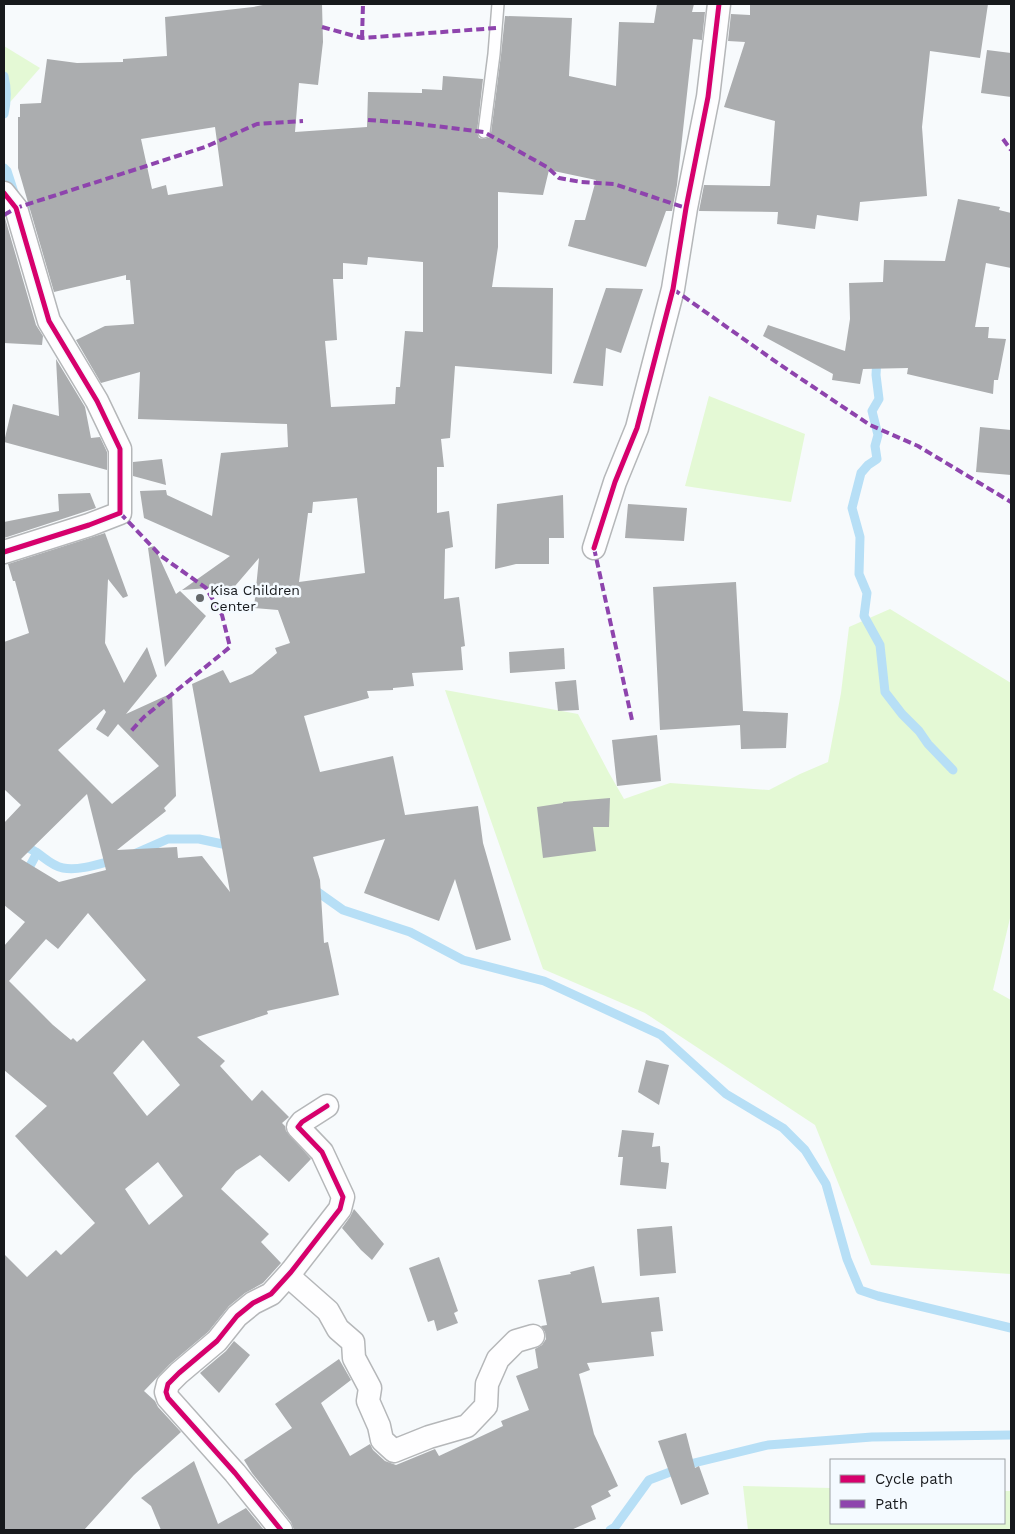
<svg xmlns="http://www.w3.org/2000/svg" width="1015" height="1534" viewBox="0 0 1015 1534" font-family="'Work Sans',sans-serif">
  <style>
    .green { fill: #e4f9d5 }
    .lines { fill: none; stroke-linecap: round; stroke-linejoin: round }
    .stream { stroke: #b7dff6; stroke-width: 9 }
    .building { fill: #abadaf; fill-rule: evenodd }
    .lane-casing { stroke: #b5b7b9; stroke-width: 14 }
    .street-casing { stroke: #b5b7b9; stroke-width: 25 }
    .lane { stroke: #fefeff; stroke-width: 11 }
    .street { stroke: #fefeff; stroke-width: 22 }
    .quiet { stroke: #8e44ad; stroke-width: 4; stroke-dasharray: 8 4; stroke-linecap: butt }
    .cycleway-casing { stroke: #f4faff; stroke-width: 8 }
    .cycleway { stroke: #d6006c; stroke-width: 5 }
    .poi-dot { fill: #65686a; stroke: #f4faff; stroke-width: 2 }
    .labels { text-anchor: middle; stroke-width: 5; stroke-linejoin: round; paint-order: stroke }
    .poi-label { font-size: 14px; fill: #17191c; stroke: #f4faff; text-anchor: start }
  </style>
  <rect width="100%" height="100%" fill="#f7fafc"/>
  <!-- green -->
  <g class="green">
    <path d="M4 46 40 68 4 109Z"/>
    <path d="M709 396 805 434 791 502 685 486Z"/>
    <path d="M890 609 1011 683V914L993 990 1011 1000V1274L871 1265 815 1125 645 1013 543 969 445 690 578 714 609 773 624 799 670 783 769 790 800 774 828 762 841 693 849 627Z"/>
    <path d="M743 1486 831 1488V1523H1004V1491H1011V1530H748Z"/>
  </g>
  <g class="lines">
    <!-- stream -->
    <g class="stream">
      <path d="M4 76C7 88 7 101 4 114"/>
      <path d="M4 168 7 171 19 208 39 203"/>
      <path d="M877 358 876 375 879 399 872 411 878 435 875 446 877 459 868 465 861 473 852 508 860 537 859 574 867 593 864 616 880 645 885 692 902 714 919 731 928 744 953 770"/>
      <path d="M4 837C14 842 26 846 36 852 45 858 52 866 63 868 79 871 99 864 114 860"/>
      <path d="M136 853 168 839H199L232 846"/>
      <path d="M25 875 37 853"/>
      <path d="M312 888 343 910 410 932 463 960 544 981 661 1035 726 1094 783 1128 805 1150 826 1184 847 1259 860 1290 878 1296 1011 1328"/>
      <path d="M610 1530 615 1527 649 1480 694 1463 768 1445 872 1437 1011 1435"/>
    </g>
  </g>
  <!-- building -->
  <g class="building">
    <path d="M268 4H322L323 42 318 85 299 83 295 132 367 127 368 92 422 93V89L442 90 443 76 483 79 477 132 479 138 484 139 490 137 491 133 501 55 505 16 572 18 569 76 616 86 619 22 654 23 657 4H694L692 12H705L702 40 693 39 677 185 672 211H666L646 267 568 246 575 220H585L596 180 549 170 543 195 498 192V247L492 287 553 288 552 374 455 366 450 438 441 439 444 467H437V513L449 511 453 547 445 549 444 599 459 597 465 646 461 647 463 670 412 673 414 686 393 688V690L367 691 369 698 304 716 320 772 393 756 405 815 478 806 483 843 511 940 476 950 455 879 439 921 364 893 385 839 313 857 320 880 324 943 328 942 339 995 267 1011 268 1014 197 1037 225 1061 220 1066 252 1101 262 1090 289 1117 282 1123 285 1126 286 1131 311 1159 289 1182 260 1155 236 1171 221 1189 269 1234 261 1242 281 1263 263 1283 245 1293 229 1306 208 1332 170 1364 144 1391 155 1401 158 1407 181 1432 134 1475 84 1530H4V1254L27 1277 56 1250 61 1255 95 1223 15 1136 47 1106 4 1070V946L25 922 4 905V823L21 805 4 789V642L29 633 15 581H13L8 564 105 533 128 596 123 598 108 579 105 643 124 683 147 647 157 676 126 714 172 693 176 796 164 808 166 811 117 850 177 847 178 858 202 856 230 892 192 684 223 670 230 683 252 674 277 653 275 648 290 643 278 610 254 608 259 558 235 586 182 590 230 556 144 518 140 491 166 490 167 495 212 516 221 453 288 447 287 424 138 419 140 372 101 383 76 340 105 326 134 324 130 280H126V275L54 292 18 168V117H20V104L41 103 47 59 77 63 123 62V59L167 56 165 17 253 7ZM215 127 223 186 168 195 166 185 152 189 141 139ZM368 257 423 262V332L405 331 400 387H396L395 404 331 407 325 341 337 340 333 279H343V263L367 265ZM357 498 365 573 299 582 308 513H312L313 502ZM104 709 106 712 96 729 108 737 118 724 159 766 112 804 58 750ZM87 794 106 870 59 882 21 859ZM88 913 146 980 77 1042 73 1038 71 1040 53 1025 9 981 46 939 58 949ZM143 1040 180 1085 147 1116 113 1073ZM158 1162 183 1196 149 1225 125 1189Z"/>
    <path d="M750 4H988L980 58 930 51 922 127 927 196 860 202 858 221 817 215 815 229 777 224 778 212 699 211 704 185 770 186 775 121 724 107 745 42 728 41 731 14 750 15Z"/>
    <path d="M987 50 1011 53V97L981 93Z"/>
    <path d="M958 199 1000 207 999 210 1011 213V268L986 263 975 327H989L988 338 1006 339 998 380H994L993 394 907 374 908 368 863 369 860 384 832 380 833 374 763 336 768 325 845 351 850 319 849 283 883 282 884 260 945 261Z"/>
    <path d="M4 218H5L36 325 43 336 42 345 4 343Z"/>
    <path d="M606 288 643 289 621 353 606 348 603 386 573 383Z"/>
    <path d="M56 359 85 407 91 438 100 437 107 452V470L4 442 13 404 59 416Z"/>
    <path d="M980 427 1011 430V475L976 472Z"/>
    <path d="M162 459 166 485 133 476V462Z"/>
    <path d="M90 493 96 508 4 538V522L59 511 58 494Z"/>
    <path d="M563 495 564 538H549V564H516L495 569 497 504Z"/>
    <path d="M628 504 687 508 684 541 625 538Z"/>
    <path d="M154 546 176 594 180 591 206 616 165 667 148 548Z"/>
    <path d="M736 582 743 711 788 713 786 748 741 749 740 725 660 730 653 587Z"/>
    <path d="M564 648 565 669 510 673 509 652Z"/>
    <path d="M576 680 579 710 558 711 555 682Z"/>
    <path d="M657 735 661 781 617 786 612 740Z"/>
    <path d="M610 798 609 827H593L596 851 543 858 537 807 563 803V802Z"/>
    <path d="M646 1060 669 1065 659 1105 638 1092Z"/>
    <path d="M622 1130 654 1133 652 1147 660 1146 661 1162 669 1163 666 1189 620 1185 623 1157H618Z"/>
    <path d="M354 1209 384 1244 372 1260 361 1250 342 1228 350 1217Z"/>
    <path d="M672 1226 676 1273 640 1276 637 1229Z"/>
    <path d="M439 1257 458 1311 454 1313 458 1323 437 1331 434 1320 428 1322 409 1268Z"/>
    <path d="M594 1266 602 1303 659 1297 663 1331 651 1332 654 1356 587 1363 590 1370 579 1374 594 1434 618 1486 608 1491 611 1496 591 1506 596 1519 571 1530H294L291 1522 252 1473 244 1460 292 1428 275 1404 339 1359 351 1380 321 1403 350 1456 370 1444 373 1450 385 1461 396 1465 435 1449 439 1456 503 1426 501 1421 529 1410 516 1376 538 1368 535 1349 542 1345 546 1339 545 1332 541 1326 547 1325 538 1280 571 1274 570 1272Z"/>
    <path d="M234 1341 250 1355 219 1393 200 1373 226 1351Z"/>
    <path d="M686 1433 695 1468 699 1466 709 1494 681 1505 658 1441Z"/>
    <path d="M194 1461 218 1524 246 1508 264 1530H161L151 1506 141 1498Z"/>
  </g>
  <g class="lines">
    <defs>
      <path id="lane" d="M484 132 494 54 498 4"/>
      <g id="street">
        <path d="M4 193 16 208 49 321 97 401 120 449V513L89 525 4 552"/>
        <path d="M594 548 615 482 637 428 673 289 686 208 708 97 719 4"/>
        <path d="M291 1272 294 1281 328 1311 338 1329 353 1342 354 1358 370 1388 368 1401 379 1426 382 1440 394 1451 429 1437 467 1426 486 1406 487 1384 498 1359 516 1341 533 1336"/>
        <path d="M281 1530 235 1473 168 1398 166 1392 168 1384 179 1373 217 1341 237 1316 253 1303 271 1294 291 1272 340 1209 343 1197 322 1152 298 1127 302 1122 327 1106"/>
      </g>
    </defs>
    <!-- lane casing -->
    <use href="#lane" class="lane-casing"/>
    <!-- street casing -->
    <use href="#street" class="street-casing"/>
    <!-- lane -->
    <use href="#lane" class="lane"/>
    <!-- street -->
    <use href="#street" class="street"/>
    <!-- quiet -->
    <g class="quiet">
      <path d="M322 27 362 38 496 28"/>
      <path d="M362 38 363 4"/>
      <path d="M368 120 410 123 484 132 547 167 559 178 581 182 614 184 686 208"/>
      <path d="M1003 139 1011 150"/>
      <path d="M4 215 16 208 205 147 257 124 303 121"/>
      <path d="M673 289 779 364 870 425 918 446 1011 502"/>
      <path d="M120 513 161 556 206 588 222 615 230 647 144 717 131 731"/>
      <path d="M594 548 632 720"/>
    </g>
    <defs>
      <g id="cycleway">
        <path d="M4 193 16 208 49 321 97 401 120 449V513L89 525 4 552"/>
        <path d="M594 548 615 482 637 428 673 289 686 208 708 97 719 4"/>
        <path d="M281 1530 235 1473 168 1398 166 1392 168 1384 179 1373 217 1341 237 1316 253 1303 271 1294 291 1272 340 1209 343 1197 322 1152 298 1127 302 1122 327 1106"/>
      </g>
    </defs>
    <!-- cycleway casing -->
    <use href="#cycleway" class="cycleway-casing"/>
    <!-- cycleway -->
    <use href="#cycleway" class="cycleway"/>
  </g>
  <!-- markers -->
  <circle class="poi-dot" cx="200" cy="598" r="5"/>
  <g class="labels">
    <!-- poi labels -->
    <g class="poi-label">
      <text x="210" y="595">Kisa Children<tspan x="210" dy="16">Center</tspan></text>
    </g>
  </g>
  <!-- border -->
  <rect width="1015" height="1534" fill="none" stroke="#17191c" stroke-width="10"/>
  <!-- legend -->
  <rect x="830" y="1459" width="175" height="65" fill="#f4faff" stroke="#9ca0a4"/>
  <rect x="840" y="1475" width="25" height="8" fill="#d6006c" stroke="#9ca0a4"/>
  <text x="875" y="1484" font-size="15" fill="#17191c">Cycle path</text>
  <rect x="840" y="1500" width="25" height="8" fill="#8e44ad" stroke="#9ca0a4"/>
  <text x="875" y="1509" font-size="15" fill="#17191c">Path</text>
</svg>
